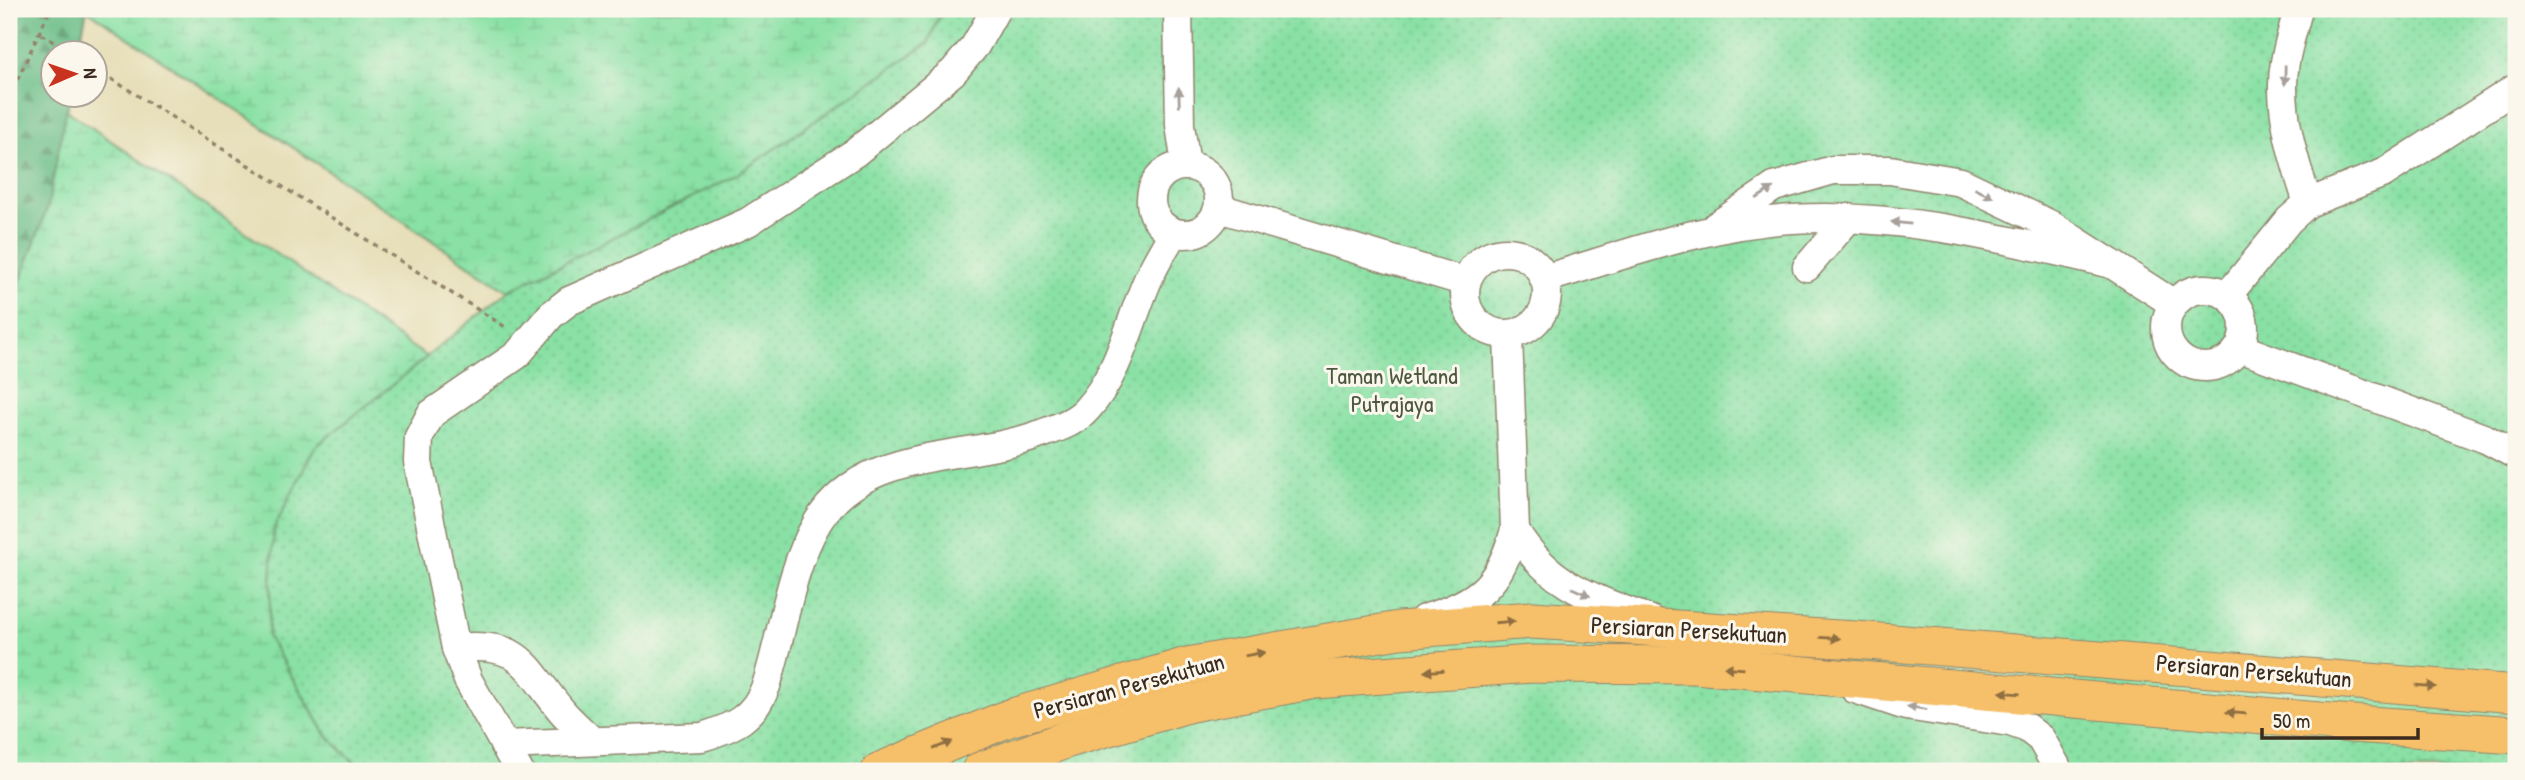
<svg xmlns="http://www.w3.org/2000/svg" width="2525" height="780" viewBox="0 0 2525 780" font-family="'Patrick Hand',sans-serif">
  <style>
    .green { fill: url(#green-dots); stroke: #628662; stroke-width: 2 }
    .forest { fill: url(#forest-firs); stroke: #547454; stroke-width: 2 }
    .wetland { fill: url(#wetland-marsh); stroke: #628662; stroke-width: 2 }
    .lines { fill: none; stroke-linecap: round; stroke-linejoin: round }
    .minor-casing { stroke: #91846c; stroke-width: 31 }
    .major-casing { stroke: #91846c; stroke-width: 39 }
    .path { stroke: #91846c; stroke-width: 3.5; stroke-dasharray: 5 5; stroke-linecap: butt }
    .minor { stroke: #fff; stroke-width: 28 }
    .major { stroke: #f6c06b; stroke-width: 37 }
    .oneway { fill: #a79f9a }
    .oneway2 { fill: #8f6e41 }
    .labels { text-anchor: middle; stroke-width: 6; stroke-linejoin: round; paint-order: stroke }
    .park-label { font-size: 24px; fill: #4e5840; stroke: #fbf7ec }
    .street-label { font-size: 24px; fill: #3b2a1e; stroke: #fbf7ec }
  </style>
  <defs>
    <pattern id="green-dots" width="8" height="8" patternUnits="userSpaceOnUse" patternTransform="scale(1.75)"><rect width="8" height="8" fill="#89e1a5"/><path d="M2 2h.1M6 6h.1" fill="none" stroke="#77c18e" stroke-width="1.8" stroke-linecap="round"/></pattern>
    <pattern id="forest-firs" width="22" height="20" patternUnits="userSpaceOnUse" patternTransform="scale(1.75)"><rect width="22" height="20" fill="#6ebf8a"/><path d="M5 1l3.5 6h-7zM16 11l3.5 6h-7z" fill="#5c9b70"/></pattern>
    <pattern id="wetland-marsh" width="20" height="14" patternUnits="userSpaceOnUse" patternTransform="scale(1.75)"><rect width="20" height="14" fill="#89e1a5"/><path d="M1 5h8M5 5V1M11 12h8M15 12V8" fill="none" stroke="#77c18e"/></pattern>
  </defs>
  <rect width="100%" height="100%" fill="#fbf7ec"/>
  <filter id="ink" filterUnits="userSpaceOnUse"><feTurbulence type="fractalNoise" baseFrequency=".0143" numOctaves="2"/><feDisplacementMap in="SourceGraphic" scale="14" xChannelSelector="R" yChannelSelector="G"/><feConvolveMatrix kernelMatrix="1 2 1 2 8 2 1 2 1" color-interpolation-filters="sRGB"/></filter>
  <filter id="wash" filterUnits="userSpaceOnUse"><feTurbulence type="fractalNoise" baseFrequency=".00686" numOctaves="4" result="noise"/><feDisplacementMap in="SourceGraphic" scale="28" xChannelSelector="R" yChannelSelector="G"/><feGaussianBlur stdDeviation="1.57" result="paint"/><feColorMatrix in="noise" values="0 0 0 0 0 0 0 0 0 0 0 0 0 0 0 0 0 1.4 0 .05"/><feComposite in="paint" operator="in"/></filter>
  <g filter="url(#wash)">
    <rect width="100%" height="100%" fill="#e7dfb9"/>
    <!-- green -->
    <path class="green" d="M942 9H2516V771H363L327 736 268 637 274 528 315 447 508 291 736 175 928 43Z"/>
    <!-- forest -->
    <path class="forest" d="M9 9H87L78 52H52V94L70 95 48 206 16 293 9 297Z"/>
    <!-- wetland -->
    <g class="wetland">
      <path d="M942 9 928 43 736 175 508 291 87 10Z"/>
      <path d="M66 110 427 357 315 447 274 528 268 637 327 736 363 771H13L9 758V297L16 293 48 206Z"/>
    </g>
  </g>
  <g filter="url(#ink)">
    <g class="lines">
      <defs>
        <g id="minor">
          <path d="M1178 9 1180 125 1186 165"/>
          <path d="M2298 9C2294 27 2288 44 2285 62 2277 107 2294 161 2308 203"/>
          <circle cx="1185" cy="200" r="34"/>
          <path d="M1219 208 1466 282"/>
          <path d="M1716 226 1774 187 1833 170H1890L1961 182 2051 225 2174 304"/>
          <circle cx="1506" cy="293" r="41"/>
          <path d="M1807 267 1849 218"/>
          <path d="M1544 279C1625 255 1707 224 1792 219 1900 212 2008 240 2112 264"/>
          <circle cx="2205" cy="328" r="39"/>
          <path d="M2228 295 2289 220 2308 203 2384 173 2516 88"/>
          <path d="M2240 348 2486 439 2516 455"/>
          <path d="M1515 530C1547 585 1595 599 1651 620"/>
          <path d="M1424 619C1480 601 1498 587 1515 530L1508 335"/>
          <path d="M456 648C523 641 524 666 561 710 570 721 582 731 592 741"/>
          <path d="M1855 689 1906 706 2010 722 2027 728 2041 739 2059 771"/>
          <path d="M504 745 702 737C734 727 754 718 766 686 783 633 789 571 817 523 864 445 967 462 1041 434 1057 428 1076 422 1087 409 1121 372 1130 318 1150 275 1157 260 1166 246 1173 233"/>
          <path d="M519 771 468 680 456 648 418 462 419 437 431 414 517 355 551 315 569 301 748 222 856 152 953 72 975 46 996 9"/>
        </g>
        <g id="major">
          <path d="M880 771 1009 718 1187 666 1399 630 1532 620 1856 640 2516 694"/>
          <path d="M980 771 1068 739 1191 703 1315 680 1531 664 1695 665 2353 724 2516 735"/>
        </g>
      </defs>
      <!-- minor casing -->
      <use href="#minor" class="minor-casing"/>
      <!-- major casing -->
      <use href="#major" class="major-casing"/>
      <!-- path -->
      <g class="path">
        <path d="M41 34 70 52"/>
        <path d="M94 68 507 328"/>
        <path d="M9 98 50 9"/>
      </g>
      <!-- minor -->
      <use href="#minor" class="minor"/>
      <!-- major -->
      <use href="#major" class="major"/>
    </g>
    <!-- one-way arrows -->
    <defs><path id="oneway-solid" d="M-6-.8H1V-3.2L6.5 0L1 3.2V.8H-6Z" transform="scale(1.75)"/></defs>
    <g class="oneway">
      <use href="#oneway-solid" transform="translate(2285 75) rotate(91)"/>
      <use href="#oneway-solid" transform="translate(1179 97) rotate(-92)"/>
      <use href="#oneway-solid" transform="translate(1765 193) rotate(-33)"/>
      <use href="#oneway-solid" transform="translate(1984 193) rotate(25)"/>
      <use href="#oneway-solid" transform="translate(1901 223) rotate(-174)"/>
      <use href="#oneway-solid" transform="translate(1581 592) rotate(24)"/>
      <use href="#oneway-solid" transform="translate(1917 708) rotate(-171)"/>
    </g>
    <g class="oneway2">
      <use href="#oneway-solid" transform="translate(1505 622) rotate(-4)"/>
      <use href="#oneway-solid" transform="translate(1830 638) rotate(3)"/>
      <use href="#oneway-solid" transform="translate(1255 654) rotate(-10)"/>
      <use href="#oneway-solid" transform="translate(1734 668) rotate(-175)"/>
      <use href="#oneway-solid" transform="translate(1434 671) rotate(176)"/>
      <use href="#oneway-solid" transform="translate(2426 686) rotate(5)"/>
      <use href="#oneway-solid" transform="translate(2010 693) rotate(-175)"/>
      <use href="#oneway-solid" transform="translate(2236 713) rotate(-175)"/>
      <use href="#oneway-solid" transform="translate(943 745) rotate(-22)"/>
    </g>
  </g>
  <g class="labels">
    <!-- park labels -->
    <g class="park-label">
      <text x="1392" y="384">Taman Wetland<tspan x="1392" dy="28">Putrajaya</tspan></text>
    </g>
    <!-- street labels -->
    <g class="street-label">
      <text transform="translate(1689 630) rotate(3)" y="8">Persiaran Persekutuan</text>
      <text transform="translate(2254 671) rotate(5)" y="8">Persiaran Persekutuan</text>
      <text transform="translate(1129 686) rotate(-15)" y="8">Persiaran Persekutuan</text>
    </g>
  </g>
  <!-- margin -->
  <rect width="2525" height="780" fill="none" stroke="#fbf7ec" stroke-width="35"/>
  <!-- north arrow -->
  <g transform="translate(74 74) rotate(88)"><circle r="33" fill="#fbf7ec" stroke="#aea59a" stroke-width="2"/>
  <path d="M0-5L12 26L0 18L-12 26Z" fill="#c8321e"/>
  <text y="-10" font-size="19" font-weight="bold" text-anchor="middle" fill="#3b2a1e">N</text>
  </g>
  <!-- scale -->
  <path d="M2262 728v10h156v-10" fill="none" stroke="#3b2a1e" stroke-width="3.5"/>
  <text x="2273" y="728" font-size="21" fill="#3b2a1e" stroke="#fbf7ec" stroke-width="5" paint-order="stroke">50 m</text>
</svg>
